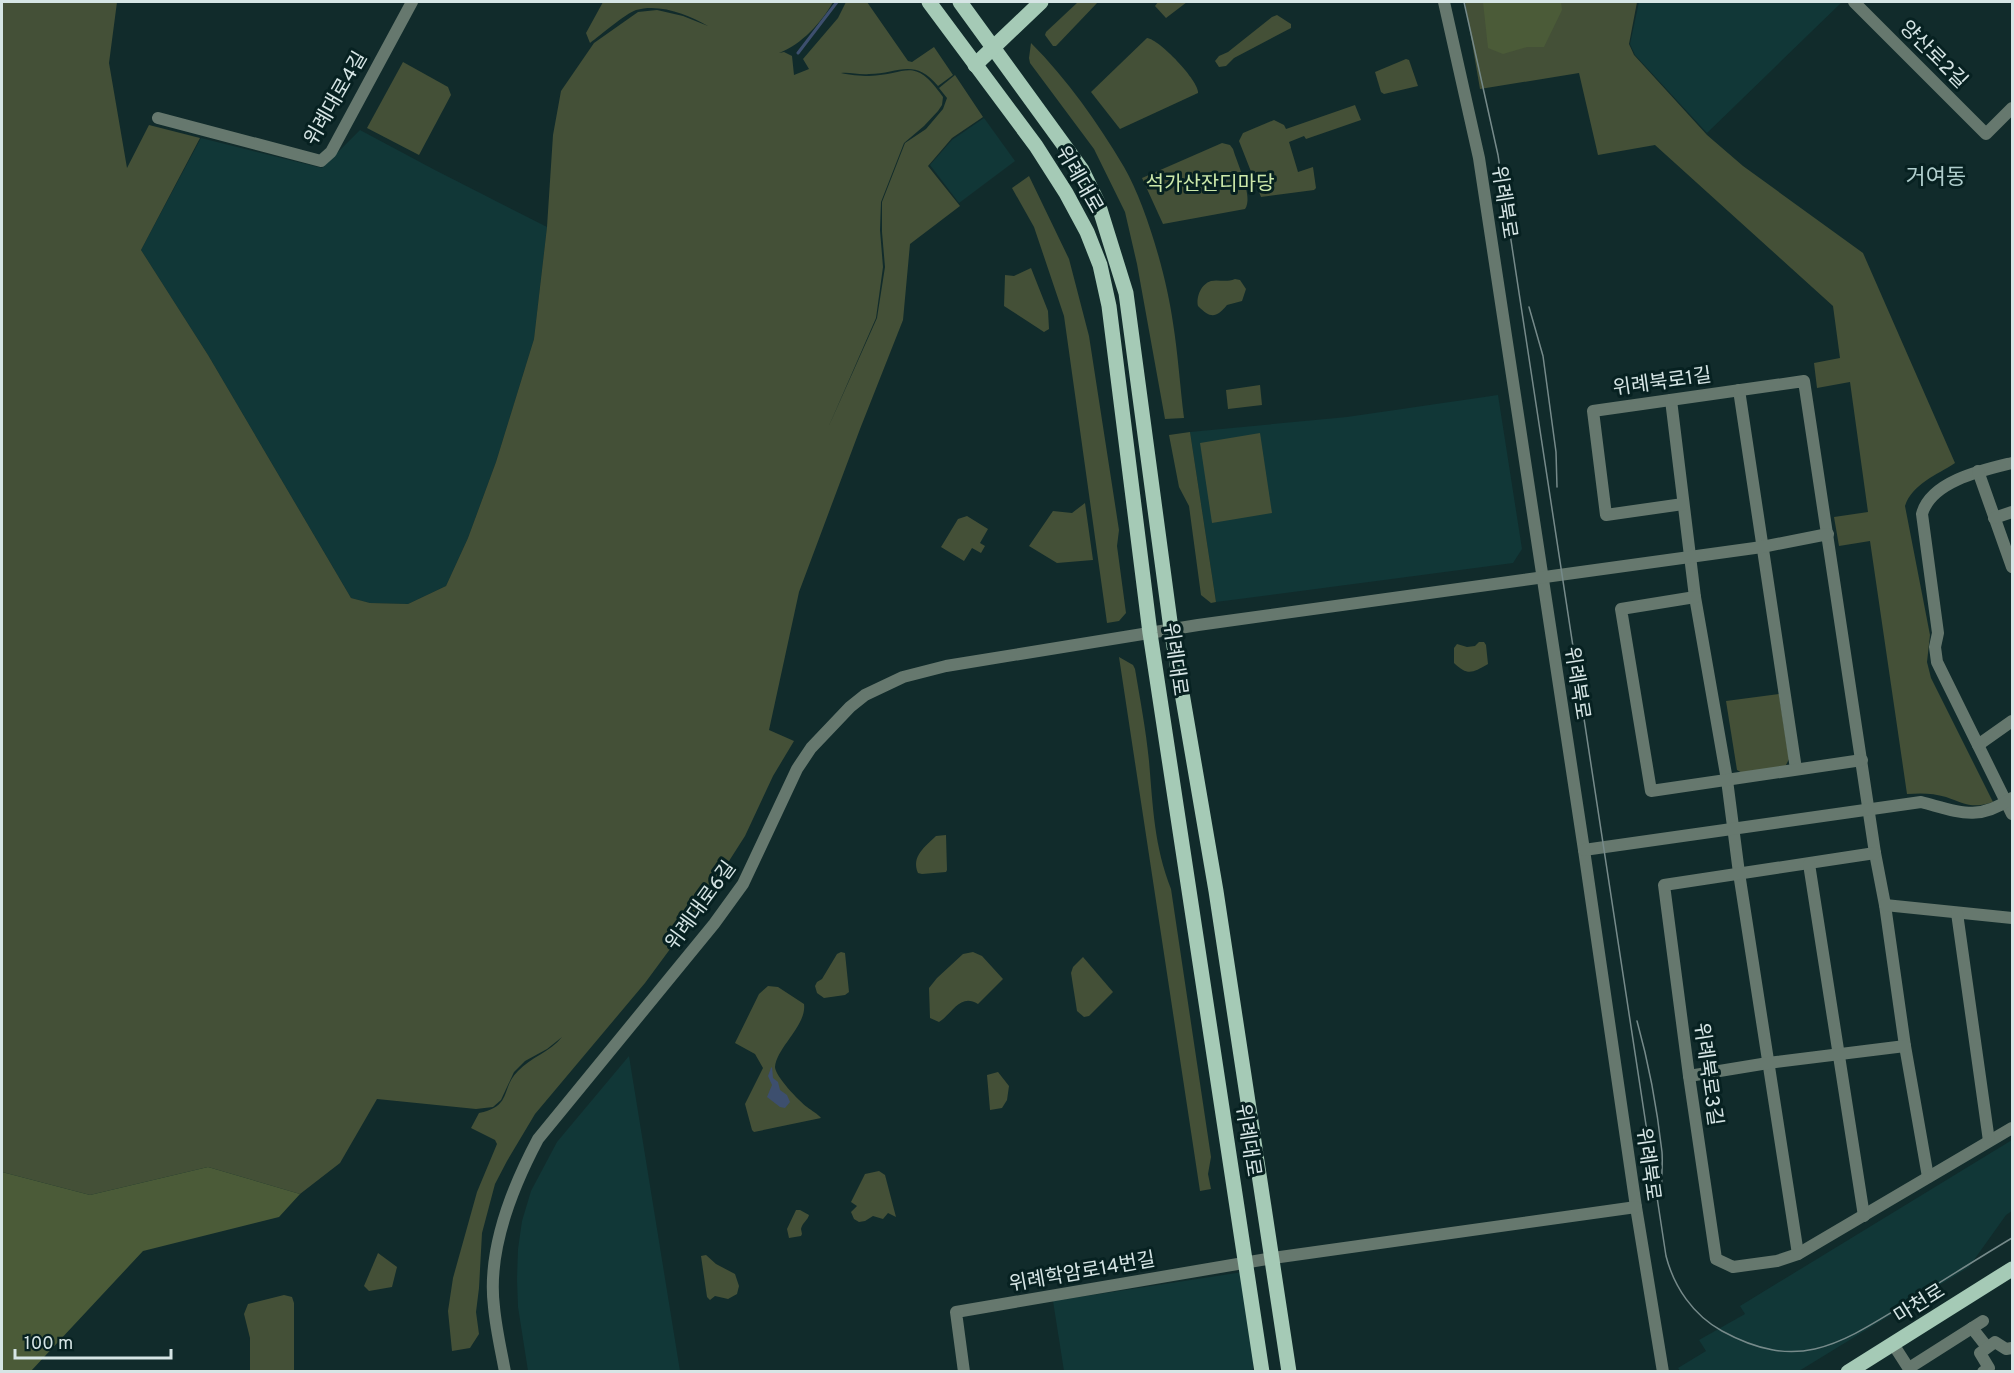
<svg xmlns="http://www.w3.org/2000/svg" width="2014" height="1373" viewBox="0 0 2014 1373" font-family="Overpass,'Noto Sans KR',sans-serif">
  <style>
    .built { fill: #113737 }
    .green { fill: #445037 }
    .forest { fill: #4b5b38 }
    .water { fill: #3d4f6e }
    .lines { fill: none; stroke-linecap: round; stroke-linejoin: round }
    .stream { stroke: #3d4f6e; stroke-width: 3 }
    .minor { stroke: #66786e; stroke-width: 12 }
    .major { stroke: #a5cab6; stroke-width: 15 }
    .tram { stroke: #768a8a; stroke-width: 1.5 }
    .labels { text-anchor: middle; stroke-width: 6; stroke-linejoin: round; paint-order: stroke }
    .street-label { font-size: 20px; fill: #d6e5e5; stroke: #072121 }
    .park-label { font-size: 20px; fill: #cce8a9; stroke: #072121 }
    .quarter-label { font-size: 22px; fill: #b0cecd; stroke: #072121 }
  </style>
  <rect width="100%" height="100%" fill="#112b2b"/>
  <!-- built -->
  <g class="built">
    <path d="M1639 2H1842L1707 133 1635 55 1630 44Z"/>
    <path d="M984 118 1015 161 959 203 930 165 952 140Z"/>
    <path d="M360 130 433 169 547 227 534 339 496 462 468 538 446 586 408 604 370 603 351 598 208 355 141 250 201 138 322 168Z"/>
    <path d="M1498 395 1522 549 1513 563 1216 602 1190 432 1347 417Z"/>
    <path d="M629 1056 680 1371H528L518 1307 517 1279 518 1249 522 1221 531 1191 557 1142Z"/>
    <path d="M2012 1140V1211L2006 1215 1969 1267 1799 1371H1680L1678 1368 1706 1351 1699 1340 1745 1314 1740 1306Z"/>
    <path d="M1243 1272 1253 1348V1371H1064L1053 1301Z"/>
  </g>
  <!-- green -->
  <g class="green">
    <path d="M2 2H117L109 63 127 168 149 125 200 138 141 250 208 355 351 598 370 603 408 604 446 586 468 538 496 462 534 339 547 227 553 135 561 91 594 43 638 12 657 10 683 16 708 26C689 15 660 3 636 10 625 14 601 35 590 43L586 33 603 2H833C822 22 801 45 779 53L784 52 792 56 794 75 809 69 803 59 838 18 846 2H867L908 61 912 62 934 47 953 75 938 86C914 57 898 74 869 74 859 75 850 72 841 73 849 75 860 76 869 76 908 75 913 55 943 97L942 105 938 111 924 126 904 143 881 202 880 230 883 267 876 318 828 428 877 318 885 267 882 232V202L905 143 926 129 943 109 947 98 939 88 955 75 983 117 952 138 928 166 960 206 910 244 903 320 860 429 799 592 769 730 794 741 773 776 745 836 690 922 645 983 535 1114 507 1161 495 1184 482 1233 479 1288 476 1312 479 1334 470 1348 452 1351 448 1311 453 1278 477 1192 497 1144 495 1140 471 1128 479 1113C513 1106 500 1089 518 1071 531 1057 550 1052 562 1037L547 1049 525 1061 514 1072 501 1100 493 1107 476 1109 377 1099 340 1163 300 1194 208 1167 90 1195 2 1172Z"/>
    <path d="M1078 2H1098L1056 46H1053L1045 35 1046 32Z"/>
    <path d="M1158 2H1187L1166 18 1155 6Z"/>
    <path d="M1465 2H1637L1629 44 1634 55 1707 135 1743 166 1863 253 1955 463C1937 475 1912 484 1905 506L1930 635 1927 662 1931 678 1993 802C1972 809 1966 804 1946 797 1933 793 1921 793 1907 794L1870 541 1839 546 1834 517 1868 512 1850 382 1817 388 1814 363 1840 358 1833 306 1655 145 1598 155 1579 73 1480 89Z"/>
    <path d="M1277 15 1291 24V28L1234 58 1226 66 1219 67 1215 61 1219 56 1228 52 1272 17Z"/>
    <path d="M1147 38C1159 39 1199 81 1198 93L1120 129 1091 92Z"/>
    <path d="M1031 43C1067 79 1098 123 1124 167 1146 205 1167 278 1173 323 1178 354 1180 386 1184 418L1165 419 1137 264 1125 212 1094 149 1030 63 1029 58Z"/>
    <path d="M1406 59 1409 60 1418 86 1384 94 1381 92 1375 72Z"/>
    <path d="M403 62 448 87 451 95 419 155 367 128Z"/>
    <path d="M1355 105 1361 120 1306 139 1304 136 1289 142 1298 172 1313 167 1316 188 1314 190 1261 197 1239 141 1243 133 1274 120 1284 125 1286 129Z"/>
    <path d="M1222 143 1230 145 1233 149C1237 163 1254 198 1245 209L1163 224 1142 178Z"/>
    <path d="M1029 176 1069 259 1089 336 1119 530 1117 546 1126 613 1119 621 1107 623 1064 316 1034 227 1012 188Z"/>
    <path d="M1031 268 1048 311 1049 329 1044 332 1004 306 1005 275 1014 276Z"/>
    <path d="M1235 279 1240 280 1246 289 1242 301 1227 305C1216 318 1211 319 1198 306 1196 297 1201 284 1211 281 1219 279 1225 283 1235 279Z"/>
    <path d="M1260 385 1262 405 1228 409 1226 390Z"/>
    <path d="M1190 432 1216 602 1211 603 1201 595 1189 506 1179 487 1169 435Z"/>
    <path d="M1260 433 1272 513 1212 523 1200 443Z"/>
    <path d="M1085 503 1093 560 1057 563 1029 546 1053 511 1072 513Z"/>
    <path d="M967 516 988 529 980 543 985 546 981 553 972 548 964 561 941 547 958 519Z"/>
    <path d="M1479 642H1484L1486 645 1488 664C1472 673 1468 676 1454 663V648L1457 644 1467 647 1475 646Z"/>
    <path d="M1119 657 1133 665 1135 669C1140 699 1146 730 1149 761 1153 807 1154 845 1171 889L1211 1157 1208 1174 1211 1189 1200 1191Z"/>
    <path d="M1779 694 1789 759 1785 767 1744 774 1737 770 1726 701Z"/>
    <path d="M946 835 947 870 946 872 922 874 918 873C911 856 925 847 936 836Z"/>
    <path d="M841 952 845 953 849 992 845 995 824 998 817 993 815 986 817 982 822 979 837 954Z"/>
    <path d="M973 952 982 956 1003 979 978 1004C960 993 953 1013 939 1022L930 1018 929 988 937 978 963 954Z"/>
    <path d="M1083 957 1113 992 1089 1016 1084 1017 1077 1011 1071 973 1073 967Z"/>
    <path d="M768 986 778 987 804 1004C807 1025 777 1047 775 1067 775 1076 799 1101 807 1107 812 1111 818 1114 821 1118L754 1132 752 1130 745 1104 763 1068 755 1054 735 1043 759 994Z"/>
    <path d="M998 1072 1009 1086 1007 1100 1002 1108 990 1110 987 1075Z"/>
    <path d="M879 1171 885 1175 896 1217 888 1213 883 1219 873 1216 865 1221 859 1222 854 1219 851 1212 857 1206 851 1202 865 1174Z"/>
    <path d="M796 1210H800L809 1215C808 1220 802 1223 801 1229L802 1234 801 1236 789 1238 787 1229Z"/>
    <path d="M378 1253 397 1267 392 1287 369 1291 364 1286Z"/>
    <path d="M706 1255 716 1264 735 1274 739 1286 737 1294 728 1299 715 1296 710 1300 707 1297 701 1256Z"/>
    <path d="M284 1295 292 1297 294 1303V1371H250V1338L244 1314 248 1304Z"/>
  </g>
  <!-- forest -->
  <g class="forest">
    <path d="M1483 2H1561L1562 10 1544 47H1527L1503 54 1488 48Z"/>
    <path d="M208 1167 300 1194 279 1217 143 1251 31 1371H2V1172L90 1195Z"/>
  </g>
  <!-- water -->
  <path class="water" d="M772 1067 773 1078 778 1082 780 1090 787 1095 790 1102 785 1108 780 1107 767 1097 772 1085 768 1076 771 1068Z"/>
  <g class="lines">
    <!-- stream -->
    <path class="stream" d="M798 53 837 2"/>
    <!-- minor -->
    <g class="minor">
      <path d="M1444 2 1479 158 1584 850 1636 1207 1663 1372"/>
      <path d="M1854 2 1986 134 2012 108"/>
      <path d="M158 118 321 161 331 152 412 2"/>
      <path d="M1739 390 1796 769"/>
      <path d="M1671 400 1695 597 1727 780 1739 873 1798 1254"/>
      <path d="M2012 463C1983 470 1931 481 1922 514L1938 633 1935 647 1937 662 2012 814"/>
      <path d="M1978 471 2012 567"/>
      <path d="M1683 504 1606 515 1593 411 1804 381 1875 853 1885 905 1905 1046 1928 1177"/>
      <path d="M1994 518 2012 512"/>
      <path d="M1695 597 1621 609 1651 791 1862 760"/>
      <path d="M1978 745 2012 721"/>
      <path d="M1584 850 1921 802C1959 812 1977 822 2012 798"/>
      <path d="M1875 853 1664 885 1689 1076 1716 1259 1733 1267 1777 1261 1798 1254 2012 1128"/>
      <path d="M1809 864 1864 1216"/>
      <path d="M1885 905 2012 918"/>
      <path d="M1957 913 1989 1141"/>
      <path d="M1689 1076 1768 1063 1905 1046"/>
      <path d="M1972 1328 1987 1347"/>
      <path d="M1893 1344 1911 1372"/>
      <path d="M1909 1368 1983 1321"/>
      <path d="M505 1372C501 1350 496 1329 494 1307 487 1251 512 1188 538 1139L714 924 743 884 797 769 811 748 850 707 865 695 903 677 946 666 1198 625 1762 547 1828 534"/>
      <path d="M964 1372 956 1312 1273 1258 1636 1207"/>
      <path d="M1983 1372 1989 1368 1980 1353 1995 1342 2006 1349 2012 1348"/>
    </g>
    <!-- major -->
    <g class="major">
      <path d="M929 2 1036 146 1066 193 1087 232 1100 265 1109 306 1150 633 1262 1372"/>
      <path d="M960 2 1082 170 1098 203 1126 293 1171 629 1216 891 1289 1372"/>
      <path d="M975 65 1041 2"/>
      <path d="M1848 1372 2012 1269"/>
    </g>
    <!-- tram -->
    <g class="tram">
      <path d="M1464 2 1498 155 1666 1256C1674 1287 1693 1315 1722 1331 1799 1373 1840 1344 1907 1303 1942 1281 1977 1259 2012 1238"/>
      <path d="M1529 307 1543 356 1556 452 1557 487"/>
      <path d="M1637 1021C1649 1064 1657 1108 1662 1152 1663 1164 1661 1177 1662 1190"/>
    </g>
  </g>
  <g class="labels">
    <!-- street labels -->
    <g class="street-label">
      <text transform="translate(1934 54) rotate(45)" y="7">양산로2길</text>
      <text transform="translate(335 98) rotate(-60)" y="7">위례대로4길</text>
      <text transform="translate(1080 179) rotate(60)" y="7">위례대로</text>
      <text transform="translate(1505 202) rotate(81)" y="7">위례북로</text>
      <text transform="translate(1662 381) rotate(-8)" y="7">위례북로1길</text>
      <text transform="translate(1176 659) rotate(82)" y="7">위례대로</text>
      <text transform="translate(1578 683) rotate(81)" y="7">위례북로</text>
      <text transform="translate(700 905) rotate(-54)" y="7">위례대로6길</text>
      <text transform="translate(1709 1074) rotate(82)" y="7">위례북로3길</text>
      <text transform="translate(1249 1140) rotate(81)" y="7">위례대로</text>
      <text transform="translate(1649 1164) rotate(82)" y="7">위례북로</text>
      <text transform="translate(1082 1271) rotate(-10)" y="7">위례학암로14번길</text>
      <text transform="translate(1919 1303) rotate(-32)" y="7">마천로</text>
    </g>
    <!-- park labels -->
    <g class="park-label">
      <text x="1210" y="190">석가산잔디마당</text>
    </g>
    <!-- quarter labels -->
    <g class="quarter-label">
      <text x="1936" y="184">거여동</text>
    </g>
  </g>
  <!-- border -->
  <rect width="2014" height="1373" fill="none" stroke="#d6e5e5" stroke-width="6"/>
  <!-- scale -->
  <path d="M15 1349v9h156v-9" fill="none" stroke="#d6e5e5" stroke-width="3"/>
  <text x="24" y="1349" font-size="18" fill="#d6e5e5" stroke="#072121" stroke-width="4.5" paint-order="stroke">100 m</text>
</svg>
